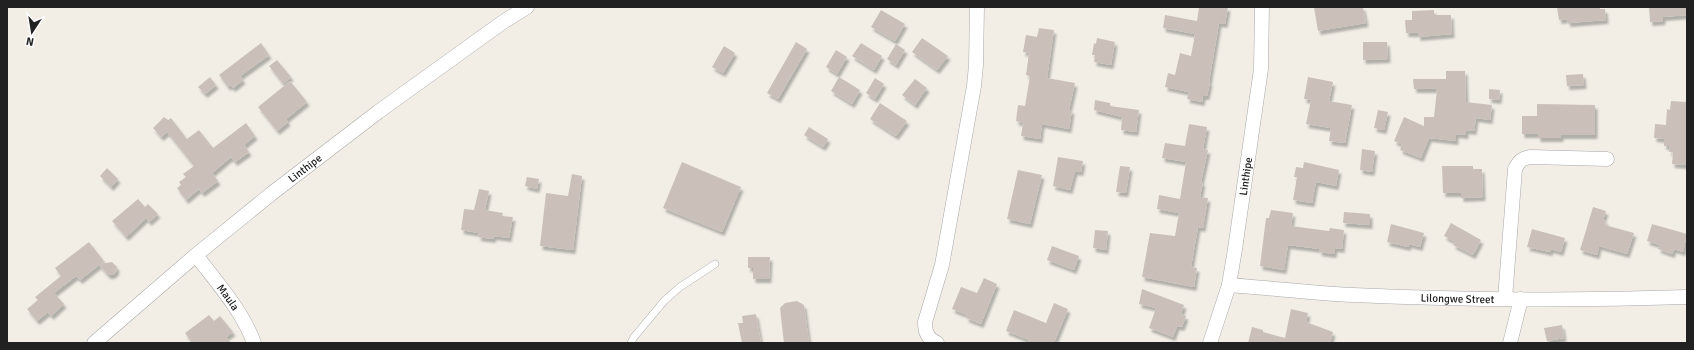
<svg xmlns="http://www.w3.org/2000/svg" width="1694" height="350" viewBox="0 0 1694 350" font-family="Signika,sans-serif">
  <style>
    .building { fill: #cac0b9; filter: url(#shadow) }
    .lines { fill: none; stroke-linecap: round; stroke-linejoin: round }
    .lane-casing { stroke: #a8a8a8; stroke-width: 8 }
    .street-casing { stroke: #a8a8a8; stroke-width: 15 }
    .lane { stroke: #fff; stroke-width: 7 }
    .street { stroke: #fff; stroke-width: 14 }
    .labels { text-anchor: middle; stroke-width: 3; stroke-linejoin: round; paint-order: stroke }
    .street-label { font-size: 11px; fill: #212121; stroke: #fff }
  </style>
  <defs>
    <filter id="shadow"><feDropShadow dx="2.5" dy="4" stdDeviation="1" flood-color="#0004"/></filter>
  </defs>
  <rect width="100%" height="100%" fill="#f2eee6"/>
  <!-- building -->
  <g class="building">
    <path d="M1199 7H1228L1225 24 1219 23 1209 82H1210L1207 96H1203L1202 102 1187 99 1189 92 1165 87 1168 73 1175 75 1180 53 1191 56 1195 34 1163 28 1165 15 1197 21Z"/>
    <path d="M1314 7H1363L1366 23 1318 31Z"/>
    <path d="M1557 7H1600V9H1605L1606 20 1568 23 1567 19 1559 20Z"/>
    <path d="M1649 7H1687V15L1663 17V21L1650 22Z"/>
    <path d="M881 10 905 24 895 41 871 27Z"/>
    <path d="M1434 10V15H1451L1452 34 1418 37V33H1406L1405 20H1412V11Z"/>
    <path d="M1039 28 1054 30 1047 78 1075 83 1069 110H1072L1069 129 1042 124 1040 139 1021 136 1023 123 1016 121 1018 105 1025 106 1030 76 1026 75 1029 53 1023 52 1026 35 1037 37Z"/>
    <path d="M922 38 948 56 937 70 912 52Z"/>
    <path d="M1097 38 1115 42 1111 65 1094 62 1095 55H1092L1094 43 1096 44Z"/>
    <path d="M796 42 807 49 778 99 767 93Z"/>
    <path d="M1363 42H1387L1388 59 1363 60Z"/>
    <path d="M261 43 269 55 240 76 243 80 233 88 230 85 228 87 219 75Z"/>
    <path d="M861 43 882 56 874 70 852 56Z"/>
    <path d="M896 44 905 50 896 65 887 59Z"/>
    <path d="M724 46 735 53 723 73 712 67Z"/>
    <path d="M836 50 847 57 837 74 826 67Z"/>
    <path d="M277 60 291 77 283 84 269 66Z"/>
    <path d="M1446 71H1465L1466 102 1492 105 1490 120 1476 118 1474 131 1466 130V135L1456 134V141L1429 138 1421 158 1400 150 1402 144 1394 141 1404 117 1424 126V117H1434L1437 89H1414L1413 79H1446Z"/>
    <path d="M1583 74 1584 85 1567 86 1566 75Z"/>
    <path d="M210 77 216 85 205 94 198 87Z"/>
    <path d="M839 77 860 90 852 104 831 91Z"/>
    <path d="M1308 77 1333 82 1329 101 1352 105 1345 143 1329 141 1331 128 1306 124 1311 100 1304 99Z"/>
    <path d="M875 78 884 84 875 99 866 93Z"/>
    <path d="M915 79 927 88 915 105 902 95Z"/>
    <path d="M290 81 307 102 286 119 288 122 277 131 258 107Z"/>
    <path d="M1489 89 1500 90 1499 100 1489 99Z"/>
    <path d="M1095 100 1110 103V106L1139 110 1136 132 1121 130 1122 117 1094 110Z"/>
    <path d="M1671 101 1687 102 1686 165 1672 164 1673 152H1669L1670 146H1664V139L1654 138 1655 124 1666 125 1667 109 1670 110Z"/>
    <path d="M880 103 907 121 896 136 870 119Z"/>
    <path d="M1537 104 1595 105V135H1561V138H1538V134H1522V116H1537Z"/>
    <path d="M1378 110 1388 112 1384 130 1374 128Z"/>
    <path d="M164 117 168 120 171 118 187 139 199 130 213 148 246 123 255 136 244 145 249 152 235 162 231 157 212 173 218 181 202 193 199 189 186 200 177 188 181 185 179 182 186 177 183 174 194 166 167 132 161 137 153 128Z"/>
    <path d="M1189 124 1207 127 1203 149 1208 150 1201 182H1203L1200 197 1208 198 1203 228 1198 227 1191 267 1197 268 1194 287 1142 277 1150 233 1175 236 1179 213 1157 209 1159 195 1180 199 1186 162 1162 158 1165 143 1185 146Z"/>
    <path d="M809 127 828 139 823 147 804 135Z"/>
    <path d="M1362 149 1375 151 1372 172 1360 170Z"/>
    <path d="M1058 157 1083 161 1081 172 1075 171 1070 190 1053 186Z"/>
    <path d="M682 162 741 187 722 232 663 208Z"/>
    <path d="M1304 162 1339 170 1336 186 1316 182 1312 203 1293 200 1297 177H1294L1296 167 1303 168Z"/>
    <path d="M1120 166 1130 167 1126 193 1116 192Z"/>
    <path d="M1442 166H1473V169H1482L1483 197 1461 198V193H1443Z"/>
    <path d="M107 168 118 179 111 187 100 176Z"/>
    <path d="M1018 170 1042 175 1030 224 1007 219Z"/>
    <path d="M572 174 582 176 573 250 540 246 546 193 568 196Z"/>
    <path d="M527 177 539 179 537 189 525 186Z"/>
    <path d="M479 189 489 191 485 210 503 213 502 216 513 217 509 238 494 236 493 239 478 237 479 233 461 230 464 209 474 210Z"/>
    <path d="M138 199 145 207 148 204 158 214 149 222 146 218 126 237 112 221Z"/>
    <path d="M1593 207 1606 211 1603 220 1606 221 1605 225 1634 233 1627 254 1599 246 1597 255 1580 250Z"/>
    <path d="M1271 210 1293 213 1291 226 1329 231 1330 228 1344 230 1342 249 1335 248 1334 254 1319 252 1320 249 1288 245 1284 270 1260 266 1266 218H1269Z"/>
    <path d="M1344 212 1370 214V225L1343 223Z"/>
    <path d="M1451 223 1481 240 1473 255 1453 245 1455 242 1444 236Z"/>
    <path d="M1391 224 1424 233 1420 247 1409 244 1408 247 1387 242Z"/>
    <path d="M1652 224 1687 234 1683 252 1674 249 1672 254 1658 249 1660 245 1647 241Z"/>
    <path d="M1532 229 1565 238 1561 252 1551 249 1550 252 1527 247Z"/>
    <path d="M1095 230 1108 231 1106 250 1093 248Z"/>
    <path d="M89 242 104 261 100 264 112 262 117 267 116 272 112 275H108L99 265 80 280 76 276 54 293 64 304 51 316 48 312 37 321 27 309 38 300 35 297 61 276 55 268Z"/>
    <path d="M1052 246 1079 256 1074 270 1047 260Z"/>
    <path d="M748 257H770L769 279H753V268H748Z"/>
    <path d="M984 278 997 284 981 324 966 318 967 315 952 309 961 287 977 293Z"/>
    <path d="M1142 289 1184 305 1181 314 1186 316 1182 327 1177 326 1173 337 1149 328 1156 308 1139 304Z"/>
    <path d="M797 301 804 305 809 343H784L780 308 785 303Z"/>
    <path d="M1054 303 1068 309 1054 343H1028L1029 340 1006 331 1014 310 1046 323Z"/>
    <path d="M1291 309 1308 313 1306 322 1333 332 1330 343H1248L1252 327 1263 330V332L1285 338Z"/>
    <path d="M756 314 761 343H742L738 323H743L742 316Z"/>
    <path d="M209 315 214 321 220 316 233 332 226 337 231 343H192L185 333Z"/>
    <path d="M1562 325 1564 338 1547 341 1544 328Z"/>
  </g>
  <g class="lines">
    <defs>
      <path id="lane" d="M631 343 634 337 665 300 680 287 715 264"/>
      <g id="street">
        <path id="s1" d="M196 255C217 283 242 310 254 343"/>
        <path id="s2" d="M1229 285C1270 288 1312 293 1353 295 1464 300 1576 301 1687 297"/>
        <path d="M1505 299 1515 169C1519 161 1522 158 1531 157L1607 159"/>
        <path id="s3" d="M94 343 196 255 271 194 378 112 503 22 527 7"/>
        <path d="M937 343C927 338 925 332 925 322L942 265 974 86 976 65 977 7"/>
        <path id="s4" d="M1210 343 1229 285 1235 249 1261 69 1262 7"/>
        <path d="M1510 343 1521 299"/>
      </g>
    </defs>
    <!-- lane casing -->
    <use href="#lane" class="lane-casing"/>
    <!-- street casing -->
    <use href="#street" class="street-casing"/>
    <!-- lane -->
    <use href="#lane" class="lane"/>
    <!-- street -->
    <use href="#street" class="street"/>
  </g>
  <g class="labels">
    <!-- street labels -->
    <g class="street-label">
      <text dy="4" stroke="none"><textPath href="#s3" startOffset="274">Linthipe</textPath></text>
      <text dy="4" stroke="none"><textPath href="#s4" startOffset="171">Linthipe</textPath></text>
      <text dy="4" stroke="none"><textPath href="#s1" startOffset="53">Maula</textPath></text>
      <text dy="4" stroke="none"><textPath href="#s2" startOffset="229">Lilongwe Street</textPath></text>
    </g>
  </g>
  <!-- border -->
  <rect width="1694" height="350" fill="none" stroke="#212121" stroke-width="16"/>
  <!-- north arrow -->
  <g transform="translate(32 32) rotate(192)" stroke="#ffffff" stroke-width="3" paint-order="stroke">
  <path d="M0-3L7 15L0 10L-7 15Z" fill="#212121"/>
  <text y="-6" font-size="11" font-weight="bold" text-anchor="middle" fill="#212121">N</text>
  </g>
</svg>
